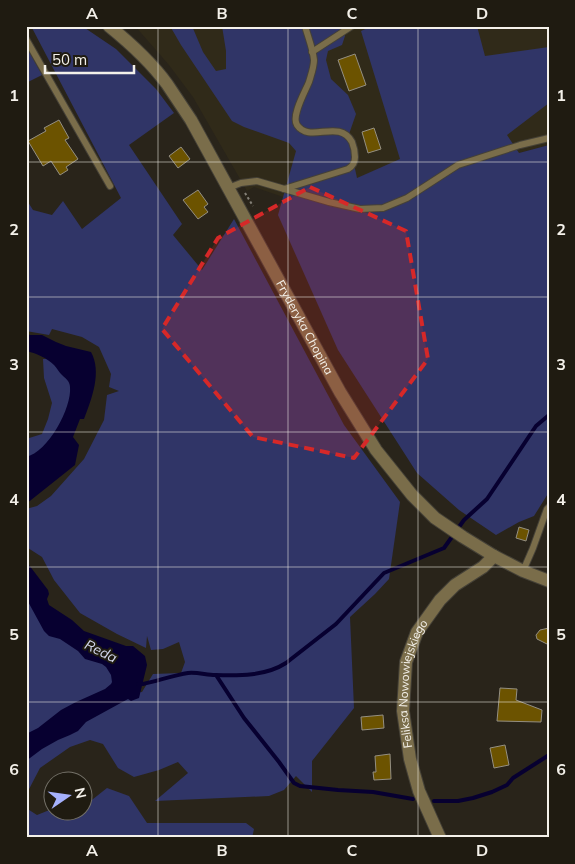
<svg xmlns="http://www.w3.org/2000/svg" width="575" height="864" viewBox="0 0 575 864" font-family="Mulish,sans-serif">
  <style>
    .built { fill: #302a19 }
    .green { fill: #303567 }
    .water { fill: #070030 }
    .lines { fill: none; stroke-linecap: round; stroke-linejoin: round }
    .stream { stroke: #070030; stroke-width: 4 }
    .building { fill: #6c5300; stroke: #948f82 }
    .service-casing { stroke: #454137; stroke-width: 8 }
    .minor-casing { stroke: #454137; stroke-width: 14 }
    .tertiary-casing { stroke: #454137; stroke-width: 14 }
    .path { stroke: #848077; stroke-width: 2; stroke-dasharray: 2.5 2.5; stroke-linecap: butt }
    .service { stroke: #7a6d4a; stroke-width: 6 }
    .minor { stroke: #7a6d4a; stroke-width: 12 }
    .tertiary { stroke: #7a6d4a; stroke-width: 12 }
    .marked { fill: #d62828; fill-opacity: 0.2; stroke: #d62828; stroke-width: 4; stroke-dasharray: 10 6; stroke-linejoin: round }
    .grid { fill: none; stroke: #f4f1ea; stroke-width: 1; stroke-opacity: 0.55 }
    .labels { text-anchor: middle; stroke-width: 4; stroke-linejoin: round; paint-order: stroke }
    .street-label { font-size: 12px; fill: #f4f1ea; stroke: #1f1b11 }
    .water-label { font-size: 14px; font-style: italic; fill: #d3d7ec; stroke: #1f1b11 }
    .neatline { fill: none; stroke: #f4f1ea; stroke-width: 2 }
    .grid-label { font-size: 16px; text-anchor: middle; font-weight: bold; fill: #f4f1ea }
  </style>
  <rect width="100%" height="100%" fill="#29241a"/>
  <!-- built -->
  <path class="built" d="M135 26H549V145L519 153 295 201 254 187 247 191 193 97 169 65Z"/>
  <!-- green -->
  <g class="green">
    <path d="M31 26H82L116 49 156 89 174 113 129 145 182 224 173 235 202 270 234 219 344 425 400 502 389 579 375 594 350 617 354 708 312 761V792L296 776 284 790 269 796 155 801 188 773 178 762 159 770 134 777 118 768 103 744 90 740 70 747 40 768 26 795V592L112 665 123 693 142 692 153 674 181 673 185 662 179 642 163 649 151 650 147 636 146 648 117 634 80 613 54 580 42 557 28 548H26V509L37 506 51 496 84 459 104 420 107 395 119 391 109 387 111 374 99 347 82 337 52 329 49 335 26 331V199L33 210 52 215 63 201 82 229 121 198Z"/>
    <path d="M170 26H192L203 52 216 71 226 69V51L222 26H342L345 36 342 45 328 51 326 60 331 79 348 95 356 114 348 137 357 178 400 159 361 31 372 26H477L485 56 549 47V103L507 135 519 153 549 145V492L534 516 519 522 496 535 459 510 417 473 338 350 278 215 296 151 289 143 244 127 232 121 181 45Z"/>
    <path d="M26 46 42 75 26 83Z"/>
    <path d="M60 358 89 383 26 483V439L42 434 48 419 52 403 44 378 43 359Z"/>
    <path d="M107 788 129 796 147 823H246L254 829 252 838H26V808L37 815 52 809V812H71L77 813 78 812H82L83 807Z"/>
  </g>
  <!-- water -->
  <g class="water">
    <path d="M26 333 30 335H42L56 342 66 346 91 352C102 372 92 398 84 419H80L73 437 79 445 75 465 26 504V457C48 452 72 408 70 387 70 381 65 378 61 374 59 372 57 368 54 365 47 358 36 353 26 351Z"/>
    <path d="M26 561 48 590 49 594 47 599 49 605 72 620 84 631 126 646H133L145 656 147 665 139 698 131 701 128 699 86 722 78 731 70 735 58 740 42 749 26 761V734L38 728 61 710 76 702 105 689 111 684 112 682 111 675 106 667 102 664 85 659 78 651 60 639 49 636 44 631 26 598Z"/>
  </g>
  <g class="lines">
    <!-- stream -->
    <g class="stream">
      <path d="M216 675 244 718 279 762 294 783 300 786 338 790 373 792 413 799"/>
      <path d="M138 684H143C157 681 175 675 188 673 197 672 207 675 215 675 239 676 266 676 286 663L336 624 384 573 444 548 464 520 487 499 536 426 549 415"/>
      <path d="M434 801H458L473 798 492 792 507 785 513 778 549 755"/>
    </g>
  </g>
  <!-- building -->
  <g class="building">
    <path d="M355 54 366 85 349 91 338 60Z"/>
    <path d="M59 120 69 138 65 140 78 159 66 167 68 170 60 175 51 161 43 166 28 141 46 131 44 128Z"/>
    <path d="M374 128 381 149 368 153 362 132Z"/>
    <path d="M181 147 190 159 178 168 169 156Z"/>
    <path d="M198 190 208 204 204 207 208 212 198 219 183 200Z"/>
    <path d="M519 527 529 530 526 541 516 538Z"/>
    <path d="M549 628V645L537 639 536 635 540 630Z"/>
    <path d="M500 688 517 689 516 700 542 710 541 722 497 721Z"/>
    <path d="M383 715 384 728 362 730 361 717Z"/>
    <path d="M505 745 509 765 494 768 490 748Z"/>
    <path d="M390 754 391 779 374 780 373 772H376L375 756Z"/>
  </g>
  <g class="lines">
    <defs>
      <g id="service">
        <path d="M26 39 110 186"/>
        <path d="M312 52 352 26"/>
        <path d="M228 188 241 183 257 181 329 202 360 209 383 208 407 198 458 165 520 145 549 138"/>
        <path d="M284 189 348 169C353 166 355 163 355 157 355 152 354 147 352 142 339 118 310 144 297 125 291 116 305 92 309 82 311 75 314 67 314 60 313 49 308 37 305 26"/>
        <path d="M523 571 533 548 547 509 549 507"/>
      </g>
      <g id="minor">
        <path id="s1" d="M440 838 419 791 410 759 403 711 406 662 417 632 440 600 455 585 483 567 494 556"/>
      </g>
      <g id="tertiary">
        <path id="s2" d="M109 26C130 43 151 62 167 84 175 96 183 108 191 120L340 392 376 450 412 495 435 518 463 537 494 556 523 571 549 581"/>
      </g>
    </defs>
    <!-- service casing -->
    <use href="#service" class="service-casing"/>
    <!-- minor casing -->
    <use href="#minor" class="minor-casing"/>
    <!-- tertiary casing -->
    <use href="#tertiary" class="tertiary-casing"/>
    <!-- path -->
    <path class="path" d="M245 193 253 206"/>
    <!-- service -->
    <use href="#service" class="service"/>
    <!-- minor -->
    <use href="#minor" class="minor"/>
    <!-- tertiary -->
    <use href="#tertiary" class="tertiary"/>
  </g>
  <!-- marked area -->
  <path class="marked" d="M310 187 406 231 428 359 354 458 253 437 162 329 218 238Z"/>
  <!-- grid -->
  <path class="grid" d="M158 26V838M288 26V838M418 26V838M26 162H549M26 297H549M26 432H549M26 567H549M26 702H549"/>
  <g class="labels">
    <!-- street labels -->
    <g class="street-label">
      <text dy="4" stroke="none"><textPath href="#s2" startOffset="362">Fryderyka Chopina</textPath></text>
      <text dy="4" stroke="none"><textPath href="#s1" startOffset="162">Feliksa Nowowiejskiego</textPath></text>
    </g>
    <!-- water labels -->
    <g class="water-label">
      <text transform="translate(101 651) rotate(26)" y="5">Reda</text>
    </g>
  </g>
  <!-- border -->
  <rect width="575" height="864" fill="none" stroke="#1f1b11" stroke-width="55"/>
  <!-- north arrow -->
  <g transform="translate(68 796) rotate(77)"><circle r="24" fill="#1f1b11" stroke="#747168"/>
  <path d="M0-4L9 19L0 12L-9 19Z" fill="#a5b1fc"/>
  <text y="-8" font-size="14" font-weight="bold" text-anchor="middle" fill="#f4f1ea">N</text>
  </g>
  <!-- scale -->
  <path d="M45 65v8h89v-8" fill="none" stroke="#f4f1ea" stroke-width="2.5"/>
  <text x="52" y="65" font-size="15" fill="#f4f1ea" stroke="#1f1b11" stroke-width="4" paint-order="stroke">50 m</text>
  <rect x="28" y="28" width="520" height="808" class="neatline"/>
  <g class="grid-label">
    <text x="92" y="19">A</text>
    <text x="222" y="19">B</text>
    <text x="352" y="19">C</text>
    <text x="482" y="19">D</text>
    <text x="14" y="101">1</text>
    <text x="561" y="101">1</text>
    <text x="14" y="235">2</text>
    <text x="561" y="235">2</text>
    <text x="14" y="370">3</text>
    <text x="561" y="370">3</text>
    <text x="14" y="505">4</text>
    <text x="561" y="505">4</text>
    <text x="14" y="640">5</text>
    <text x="561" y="640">5</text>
    <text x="14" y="775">6</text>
    <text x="561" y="775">6</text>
    <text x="92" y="856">A</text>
    <text x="222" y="856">B</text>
    <text x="352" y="856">C</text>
    <text x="482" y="856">D</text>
  </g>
</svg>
